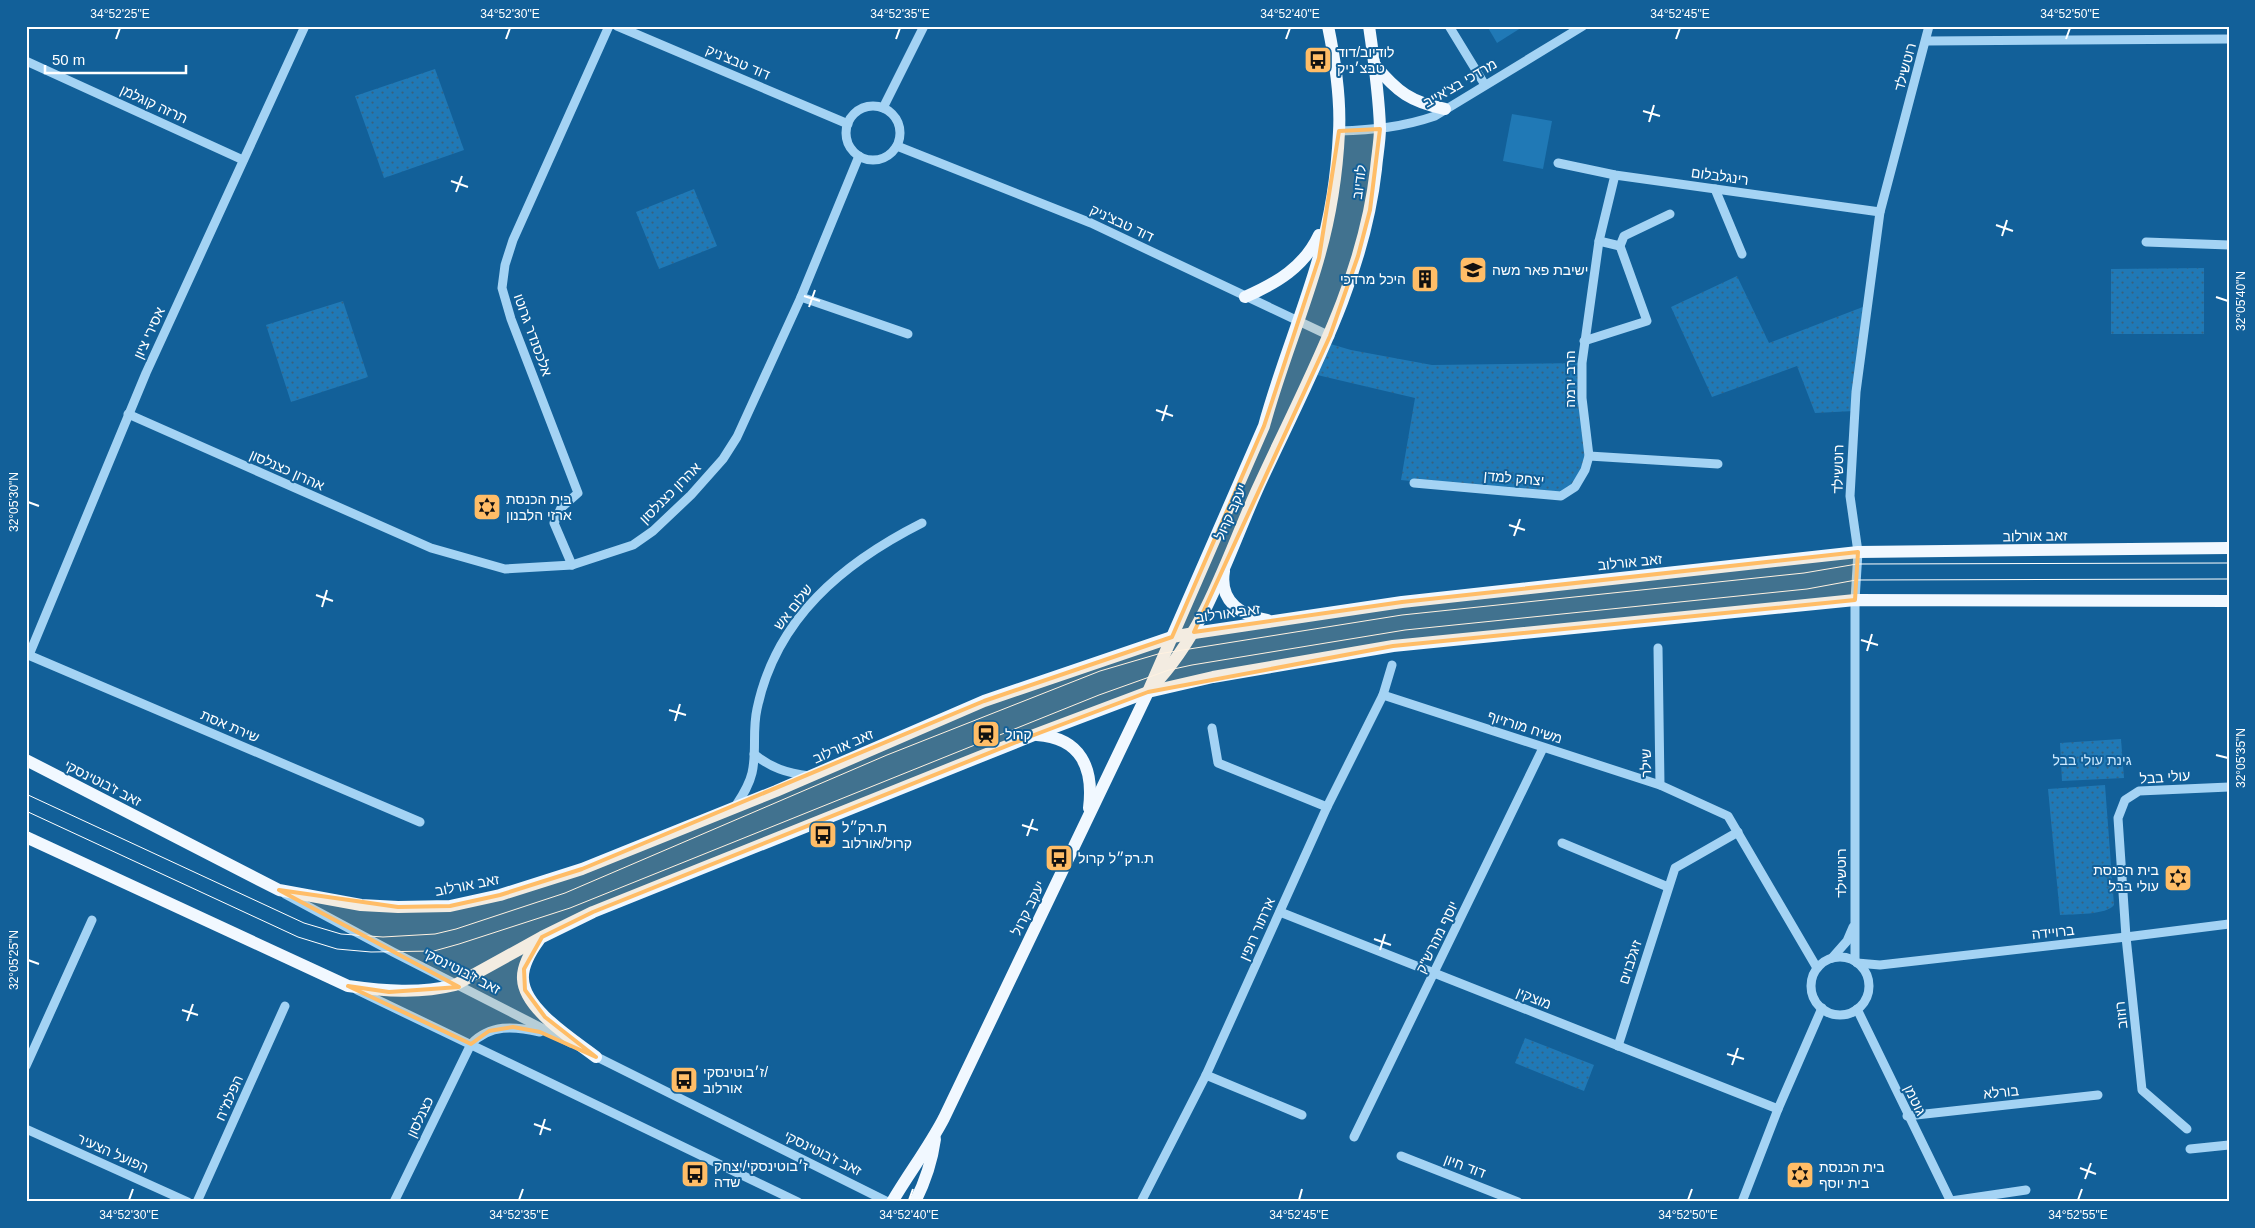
<svg xmlns="http://www.w3.org/2000/svg" width="2255" height="1228" viewBox="0 0 2255 1228" font-family="Helvetica,Heebo,sans-serif">
  <style>
    .park { fill: url(#park-dots) }
    .pitch { fill: #2079b6 }
    .lines { fill: none; stroke-linecap: round; stroke-linejoin: round }
    .minor { stroke: #a4d3f4; stroke-width: 9 }
    .major { stroke: #f1f8ff; stroke-width: 12 }
    .tram { stroke: #fff; stroke-width: 1 }
    .marked { fill: #ffbd67; fill-opacity: 0.2; stroke: #ffbd67; stroke-width: 4; stroke-linejoin: round }
    .ticks { fill: none; stroke: #fff; stroke-width: 2 }
    .labels { text-anchor: middle; stroke-width: 4; stroke-linejoin: round; paint-order: stroke }
    .poi-label { font-size: 14px; fill: #fff; stroke: #126099; text-anchor: start }
    .street-label { font-size: 14px; fill: #fff; stroke: #126099 }
    .park-label { font-size: 14px; fill: #cce9fe; stroke: #126099 }
    .neatline { fill: none; stroke: #fff; stroke-width: 2 }
    .ticks-label { font-size: 12px; text-anchor: middle; fill: #fff }
  </style>
  <defs>
    <pattern id="park-dots" width="8" height="8" patternUnits="userSpaceOnUse" patternTransform="scale(1.25)"><rect width="8" height="8" fill="#2079b6"/><path d="M2 2h.1M6 6h.1" fill="none" stroke="#366281" stroke-width="1.8" stroke-linecap="round"/></pattern>
  </defs>
  <rect width="100%" height="100%" fill="#126099"/>
  <!-- park -->
  <g class="park">
    <path d="M435 69 464 150 384 178 355 96Z"/>
    <path d="M694 189 717 246 659 269 636 212Z"/>
    <path d="M2204 268V334H2111V269Z"/>
    <path d="M1737 276 1769 343 1868 305 1854 411 1815 413 1797 366 1712 397 1671 307Z"/>
    <path d="M343 301 368 377 291 402 266 325Z"/>
    <path d="M1327 343 1351 350 1432 365 1582 363 1585 470 1561 496 1401 480 1415 398 1313 374Z"/>
    <path d="M2121 739 2124 778 2062 781 2060 743Z"/>
    <path d="M2105 785 2114 905C2107 915 2073 914 2060 915L2048 789Z"/>
    <path d="M1525 1038 1594 1065 1584 1091 1515 1063Z"/>
  </g>
  <!-- pitch -->
  <g class="pitch">
    <path d="M1487 26H1524L1497 43Z"/>
    <path d="M1512 114 1552 121 1543 169 1503 161Z"/>
  </g>
  <g class="lines">
    <!-- minor -->
    <g class="minor">
      <path d="M617 26 848 124"/>
      <path d="M1449 26 1485 85"/>
      <path d="M1927 41 2229 39"/>
      <path d="M26 61 243 160"/>
      <circle cx="873" cy="133" r="27"/>
      <path d="M883 108 924 26"/>
      <path d="M1339 131C1373 130 1403 127 1435 116L1583 26"/>
      <path d="M897 146 1091 223 1330 336"/>
      <path d="M1558 163 1615 175 1880 212"/>
      <path d="M1715 189 1742 254"/>
      <path d="M1599 241 1620 246"/>
      <path d="M2146 242 2229 245"/>
      <path d="M801 297 908 334"/>
      <path d="M1584 341 1647 321 1620 246 1624 236 1670 214"/>
      <path d="M128 414 431 548 505 569 572 565 633 545 653 531 691 495 723 459 737 437 801 297 859 156"/>
      <path d="M1589 456 1718 464"/>
      <path d="M1414 483 1561 496 1575 487 1585 470 1589 456 1582 398V363L1599 241 1615 175"/>
      <path d="M572 565 554 523 561 508 578 493 511 319 502 288 505 265 513 240 609 26"/>
      <path d="M1658 648 1660 785 1728 816 1817 968"/>
      <path d="M26 654 420 822"/>
      <path d="M29 655 146 373 305 26"/>
      <path d="M1383 695 1660 785"/>
      <path d="M1212 728 1218 763 1327 807"/>
      <path d="M754 754C771 768 787 773 809 776"/>
      <path d="M735 807C742 796 749 786 752 773 757 752 752 731 757 709 776 618 843 563 922 523"/>
      <path d="M1562 843 1668 887"/>
      <path d="M285 894 393 952 571 1043"/>
      <path d="M1280 912 1778 1109"/>
      <circle cx="1840" cy="986" r="29"/>
      <path d="M1832 958 1847 941 1853 927"/>
      <path d="M1855 961V600L1858 552 1850 496 1856 392 1880 212 1929 26"/>
      <path d="M1857 963 1880 965 2126 937 2229 924"/>
      <path d="M357 990 798 1202"/>
      <path d="M1857 1009 1951 1202"/>
      <path d="M1618 1046 1675 868 1738 832"/>
      <path d="M591 1054 888 1202"/>
      <path d="M26 1066 92 920"/>
      <path d="M1206 1075 1302 1115"/>
      <path d="M1907 1116 2098 1095"/>
      <path d="M26 1129 188 1202"/>
      <path d="M2187 1129 2142 1090 2126 937 2118 818 2125 800 2139 791 2229 787"/>
      <path d="M1354 1137 1543 748"/>
      <path d="M2190 1149 2229 1145"/>
      <path d="M1401 1156 1518 1202"/>
      <path d="M1951 1201 2026 1190"/>
      <path d="M197 1202 285 1006"/>
      <path d="M394 1202 471 1044C490 1024 514 1026 540 1032"/>
      <path d="M1141 1202 1206 1075 1327 807 1383 695 1392 665"/>
      <path d="M1742 1202 1778 1109 1822 1008"/>
    </g>
    <!-- major -->
    <g class="major">
      <path d="M1375 65C1397 92 1411 102 1445 109"/>
      <path d="M1245 297C1277 283 1304 267 1319 235"/>
      <path d="M1224 571C1219 601 1240 615 1267 620"/>
      <path d="M1153 686C1205 632 1227 557 1257 490 1304 386 1363 285 1376 169 1377 156 1380 141 1380 128 1379 94 1374 60 1369 26"/>
      <path d="M1037 735C1081 738 1094 768 1089 808"/>
      <path d="M26 760 279 890 361 905 398 907 450 906 500 895 582 869 776 791 984 701 1172 637 1194 633 1402 602 1858 552 2229 548"/>
      <path d="M26 837 348 986C385 991 419 994 455 985L542 937 593 912 1034 735 1148 692 1213 677 1393 646 1855 600 2229 601"/>
      <path d="M539 940C531 951 522 965 523 979 524 1009 574 1040 596 1057"/>
      <path d="M892 1202C909 1173 929 1147 944 1118L1148 692 1264 426C1279 370 1302 316 1318 260 1330 219 1337 174 1339 132 1341 97 1335 60 1328 26"/>
      <path d="M915 1202C925 1182 932 1161 935 1139"/>
    </g>
    <!-- tram -->
    <g class="tram">
      <path d="M26 794 304 923 341 934 383 937 435 934 456 929 565 893 887 755 1100 671 1158 654 1402 615 1804 573 1857 564 2229 563"/>
      <path d="M26 811 298 937 337 949 371 952 434 951 459 944 570 908 1099 695 1169 670 1192 665 1405 630 1807 589 1856 580 2229 579"/>
    </g>
  </g>
  <!-- marked area -->
  <path class="marked" d="M1380 129 1370 210 1358 256 1330 336 1194 632 1402 602 1858 552 1855 600 1393 646 1148 692 1034 735 593 912 542 937 524 969 525 990 545 1017 596 1057 540 1032 513 1027 489 1031 471 1044 348 986 389 992 459 987 279 890 398 907 450 906 500 895 582 869 984 701 1172 637 1264 426 1319 258 1339 131Z"/>
  <!-- ticks -->
  <path class="ticks" d="M116 39 120 28M506 39 510 28M896 39 900 28M1286 39 1290 28M1676 39 1680 28M2066 39 2070 28M1643 111 1660 116M1649 122 1654 105M451 181 468 187M456 192 462 176M1996 225 2013 231M2002 236 2007 220M804 296 820 301M2216 297 2228 301M809 307 815 290M1156 410 1173 416M1162 421 1167 405M28 502 39 506M1509 525 1525 530M1514 536 1520 519M316 595 333 601M322 607 327 590M1861 640 1878 645M1867 651 1872 634M669 710 686 715M675 721 680 704M2216 755 2228 758M1022 825 1038 830M1027 836 1033 819M1374 939 1391 945M1380 950 1385 934M28 960 39 964M182 1010 198 1015M187 1021 193 1004M1727 1054 1744 1059M1732 1065 1738 1048M534 1124 551 1130M540 1135 545 1119M2080 1168 2096 1174M2085 1179 2091 1163M129 1200 133 1189M519 1200 523 1189M909 1200 913 1189M1299 1200 1302 1189M1688 1200 1692 1189M2078 1200 2082 1189"/>
  <!-- icons -->
  <defs>
    <symbol id="bus-square" viewBox="-11 -11 22 22"><rect x="-9" y="-9" width="18" height="18" rx="4" fill="#ffbd67" stroke="#126099"/><path d="M-5-6H5V4H4V6H2V4H-2V6H-4V4H-5ZM-3.5-4V0h7V-4ZM-3.5 1.2v1.5H-2V1.2ZM2 1.2v1.5H3.5V1.2Z" fill="#111"/></symbol>
    <symbol id="school-square" viewBox="-11 -11 22 22"><rect x="-9" y="-9" width="18" height="18" rx="4" fill="#ffbd67" stroke="#126099"/><path d="M0-5L7-2L0 1L-7-2ZM-4 1L0 2.5L4 1V4Q0 6-4 4Z" fill="#111"/></symbol>
    <symbol id="building-square" viewBox="-11 -11 22 22"><rect x="-9" y="-9" width="18" height="18" rx="4" fill="#ffbd67" stroke="#126099"/><path d="M-4-6H4V6H1V3H-1V6H-4ZM-2.5-4.3h1.7v1.8h-1.7ZM.8-4.3h1.7v1.8H.8ZM-2.5-1h1.7V.8h-1.7ZM.8-1h1.7V.8H.8Z" fill="#111"/></symbol>
    <symbol id="synagogue-square" viewBox="-11 -11 22 22"><rect x="-9" y="-9" width="18" height="18" rx="4" fill="#ffbd67" stroke="#126099"/><path d="M0-6.5L5.6 3.2H-5.6ZM0 6.5L5.6-3.2H-5.6Z" fill="#111"/></symbol>
    <symbol id="station-square" viewBox="-11 -11 22 22"><rect x="-9" y="-9" width="18" height="18" rx="4" fill="#ffbd67" stroke="#126099"/><path d="M-3-6H3Q5-6 5-4V2Q5 4 3 4L4.5 6H3L1.5 4h-3L-3 6H-4.5L-3 4Q-5 4-5 2V-4Q-5-6-3-6ZM-3.5-4v3h7v-3ZM-3.5 1v1.5H-2V1ZM2 1v1.5H3.5V1Z" fill="#111"/></symbol>
  </defs>
  <g fill-rule="evenodd">
    <use href="#bus-square" x="1302" y="44" width="32" height="32"/>
    <use href="#school-square" x="1457" y="254" width="32" height="32"/>
    <use href="#building-square" x="1409" y="263" width="32" height="32"/>
    <use href="#synagogue-square" x="471" y="491" width="32" height="32"/>
    <use href="#station-square" x="970" y="718" width="32" height="32"/>
    <use href="#bus-square" x="807" y="819" width="32" height="32"/>
    <use href="#bus-square" x="1043" y="842" width="32" height="32"/>
    <use href="#synagogue-square" x="2162" y="862" width="32" height="32"/>
    <use href="#bus-square" x="668" y="1064" width="32" height="32"/>
    <use href="#bus-square" x="679" y="1158" width="32" height="32"/>
    <use href="#synagogue-square" x="1784" y="1159" width="32" height="32"/>
  </g>
  <g class="labels">
    <!-- poi labels -->
    <g class="poi-label">
      <text x="1337" y="57">לודיוב/דוד<tspan x="1337" dy="16">טבצ׳ניק</tspan></text>
      <text x="1492" y="275">ישיבת פאר משה</text>
      <text x="1406" y="284" text-anchor="end">היכל מרדכי</text>
      <text x="506" y="504">בית הכנסת<tspan x="506" dy="16">ארזי הלבנון</tspan></text>
      <text x="1005" y="739">קרול</text>
      <text x="842" y="832">ת.רק״ל<tspan x="842" dy="16">קרול/אורלוב</tspan></text>
      <text x="1078" y="863">ת.רק״ל קרול</text>
      <text x="2159" y="875" text-anchor="end">בית הכנסת<tspan x="2159" dy="16">עולי בבל</tspan></text>
      <text x="703" y="1077">ז׳בוטינסקי/<tspan x="703" dy="16">אורלוב</tspan></text>
      <text x="714" y="1171">ז׳בוטינסקי/יצחק<tspan x="714" dy="16">שדה</tspan></text>
      <text x="1819" y="1172">בית הכנסת<tspan x="1819" dy="16">בית יוסף</tspan></text>
    </g>
    <!-- street labels -->
    <g class="street-label">
      <text transform="translate(738 62) rotate(23)" y="5">דוד טבצ'ניק</text>
      <text transform="translate(1905 67) rotate(-75)" y="5">רוטשילד</text>
      <text transform="translate(1460 83) rotate(-30)" y="5">מרדכי בצ'אייב</text>
      <text transform="translate(154 104) rotate(25)" y="5">תרזה קוגלמן</text>
      <text transform="translate(1720 176) rotate(8)" y="5">רינגלבלום</text>
      <text transform="translate(1359 182) rotate(-83)" y="5">לודיוב</text>
      <text transform="translate(1122 223) rotate(25)" y="5">דוד טבצ'ניק</text>
      <text transform="translate(149 333) rotate(-65)" y="5">אסירי ציון</text>
      <text transform="translate(533 335) rotate(70)" y="5">אלכסנדר גרוטו</text>
      <text transform="translate(1570 379) rotate(-90)" y="5">הרב ירמה</text>
      <text transform="translate(1838 469) rotate(-89)" y="5">רוטשילד</text>
      <text transform="translate(287 470) rotate(24)" y="5">אהרון כצנלסון</text>
      <text transform="translate(1514 478) rotate(5)" y="5">יצחק למדן</text>
      <text transform="translate(670 493) rotate(-45)" y="5">אהרון כצנלסון</text>
      <text transform="translate(1231 512) rotate(-66)" y="5">יעקב קרול</text>
      <text transform="translate(2035 536) rotate(-1)" y="5">זאב אורלוב</text>
      <text transform="translate(1630 562) rotate(-6)" y="5">זאב אורלוב</text>
      <text transform="translate(793 607) rotate(-52)" y="5">שלום אש</text>
      <text transform="translate(1228 613) rotate(-8)" y="5">זאב אורלוב</text>
      <text transform="translate(230 726) rotate(23)" y="5">שירת אסת</text>
      <text transform="translate(1525 727) rotate(18)" y="5">משיח מורזיוף</text>
      <text transform="translate(843 746) rotate(-24)" y="5">זאב אורלוב</text>
      <text transform="translate(1646 763) rotate(-91)" y="5">שילר</text>
      <text transform="translate(2165 777) rotate(-4)" y="5">עולי בבל</text>
      <text transform="translate(103 783) rotate(27)" y="5">זאב ז'בוטינסקי</text>
      <text transform="translate(1841 873) rotate(-90)" y="5">רוטשילד</text>
      <text transform="translate(467 885) rotate(-11)" y="5">זאב אורלוב</text>
      <text transform="translate(1028 908) rotate(-64)" y="5">יעקב קרול</text>
      <text transform="translate(1257 929) rotate(-66)" y="5">ארתור רופין</text>
      <text transform="translate(2053 932) rotate(-6)" y="5">ברויידה</text>
      <text transform="translate(1437 937) rotate(-64)" y="5">יוסף מהרש"ק</text>
      <text transform="translate(1630 962) rotate(-72)" y="5">זיגלבוים</text>
      <text transform="translate(462 971) rotate(27)" y="5">זאב ז'בוטינסקי</text>
      <text transform="translate(1534 998) rotate(22)" y="5">מוצקין</text>
      <text transform="translate(2121 1015) rotate(-96)" y="5">רוזוב</text>
      <text transform="translate(2001 1092) rotate(-6)" y="5">בורלא</text>
      <text transform="translate(229 1098) rotate(-66)" y="5">הפלמ"ח</text>
      <text transform="translate(1915 1100) rotate(64)" y="5">גוטמן</text>
      <text transform="translate(420 1117) rotate(-64)" y="5">כצנלסון</text>
      <text transform="translate(113 1153) rotate(24)" y="5">הפועל הצעיר</text>
      <text transform="translate(823 1153) rotate(26)" y="5">זאב ז'בוטינסקי</text>
      <text transform="translate(1465 1166) rotate(21)" y="5">דוד חיון</text>
    </g>
    <!-- park labels -->
    <g class="park-label">
      <text x="2092" y="765">גינת עולי בבל</text>
    </g>
  </g>
  <!-- border -->
  <rect width="2255" height="1228" fill="none" stroke="#126099" stroke-width="55"/>
  <!-- scale -->
  <path d="M45 65v8h141v-8" fill="none" stroke="#ffffff" stroke-width="2.5"/>
  <text x="52" y="65" font-size="15" fill="#ffffff" stroke="#126099" stroke-width="4" paint-order="stroke">50 m</text>
  <rect x="28" y="28" width="2200" height="1172" class="neatline"/>
  <g class="ticks-label">
    <text x="120" y="18">34°52'25"E</text>
    <text x="510" y="18">34°52'30"E</text>
    <text x="900" y="18">34°52'35"E</text>
    <text x="1290" y="18">34°52'40"E</text>
    <text x="1680" y="18">34°52'45"E</text>
    <text x="2070" y="18">34°52'50"E</text>
    <text transform="translate(2241 301) rotate(-90)" y="4">32°05'40"N</text>
    <text transform="translate(14 502) rotate(-90)" y="4">32°05'30"N</text>
    <text transform="translate(2241 758) rotate(-90)" y="4">32°05'35"N</text>
    <text transform="translate(14 960) rotate(-90)" y="4">32°05'25"N</text>
    <text x="129" y="1219">34°52'30"E</text>
    <text x="519" y="1219">34°52'35"E</text>
    <text x="909" y="1219">34°52'40"E</text>
    <text x="1299" y="1219">34°52'45"E</text>
    <text x="1688" y="1219">34°52'50"E</text>
    <text x="2078" y="1219">34°52'55"E</text>
  </g>
</svg>
